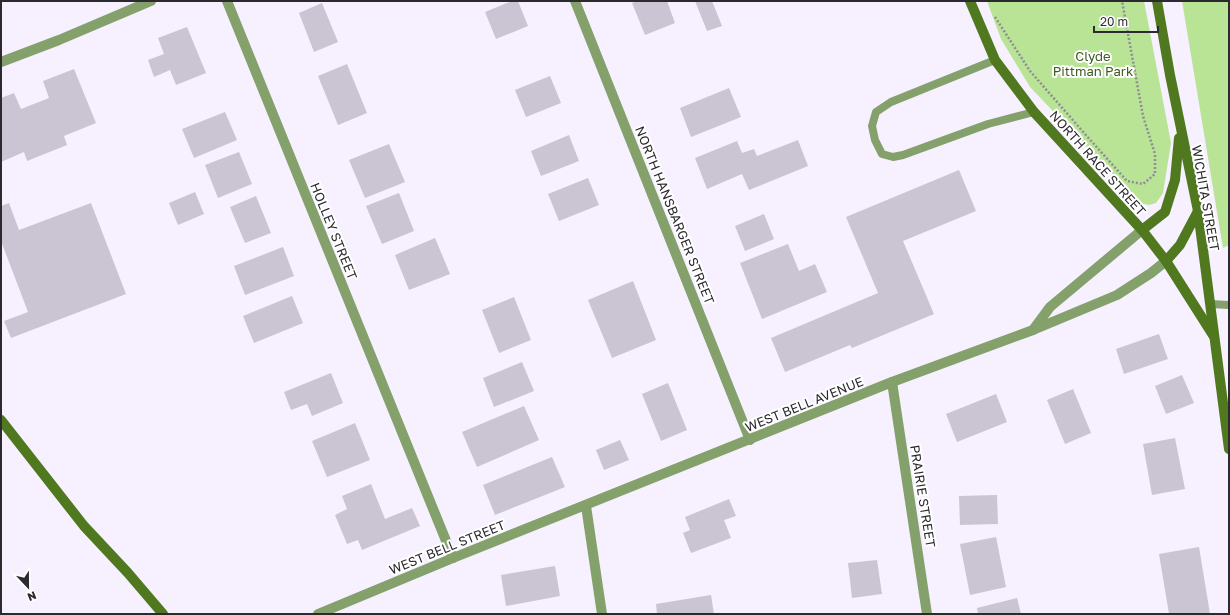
<svg xmlns="http://www.w3.org/2000/svg" width="1230" height="615" viewBox="0 0 1230 615" font-family="'Golos Text',sans-serif">
  <style>
    .green { fill: #b9e395 }
    .building { fill: #cbc5d3 }
    .lines { fill: none; stroke-linecap: round; stroke-linejoin: round }
    .path { stroke: #8f8c95; stroke-width: 2.5; stroke-dasharray: 2 2; stroke-linecap: butt }
    .lane { stroke: #84a16b; stroke-width: 8 }
    .street { stroke: #84a16b; stroke-width: 10 }
    .secondary { stroke: #4f781f; stroke-width: 10 }
    .labels { text-anchor: middle; stroke-width: 4; stroke-linejoin: round; paint-order: stroke }
    .park-label { font-size: 13px; fill: #3d5a1f; stroke: #fff }
    .street-label { font-size: 13px; fill: #2c2a2f; stroke: #fff }
  </style>
  <rect width="100%" height="100%" fill="#f6f0ff"/>
  <!-- green -->
  <g class="green">
    <path d="M987 1H1144L1171 143 1163 193 1156 203 1149 205 1140 203 1030 87 1001 39Z"/>
    <path d="M1182 1H1229V245L1223 248Z"/>
  </g>
  <!-- building -->
  <g class="building">
    <path d="M512 1H518L528 26 496 39 485 12Z"/>
    <path d="M637 1H667L675 23 645 35 632 3Z"/>
    <path d="M695 1H712L722 26 707 31Z"/>
    <path d="M322 3 338 42 314 52 299 13Z"/>
    <path d="M187 27 206 73 176 85 170 70 154 77 148 60 164 54 158 38Z"/>
    <path d="M347 64 367 113 338 125 318 76Z"/>
    <path d="M74 69 96 123 64 136 67 145 27 161 24 152 1 162V98L14 93 21 109 49 98 43 81Z"/>
    <path d="M550 76 561 103 526 117 515 90Z"/>
    <path d="M729 88 741 117 691 137 680 108Z"/>
    <path d="M225 112 237 140 194 158 182 129Z"/>
    <path d="M569 135 579 161 541 176 531 151Z"/>
    <path d="M798 140 808 166 749 190 742 174 707 189 695 158 737 141 742 153 754 149 757 156Z"/>
    <path d="M389 144 405 182 365 198 349 160Z"/>
    <path d="M239 152 252 184 218 198 205 165Z"/>
    <path d="M959 170 976 211 903 241 934 314 852 348 850 345 785 372 771 338 878 293 846 217Z"/>
    <path d="M588 178 599 205 559 221 548 194Z"/>
    <path d="M195 192 204 214 178 225 169 203Z"/>
    <path d="M399 193 414 231 382 244 366 206Z"/>
    <path d="M256 196 271 233 245 243 230 207Z"/>
    <path d="M9 203 19 230 91 203 126 294 11 338 4 321 28 312 1 241V206Z"/>
    <path d="M764 214 774 239 745 251 735 226Z"/>
    <path d="M435 238 450 274 409 290 395 255Z"/>
    <path d="M788 244 799 271 815 264 827 292 762 319 740 263Z"/>
    <path d="M283 247 294 276 245 295 234 266Z"/>
    <path d="M633 281 656 340 612 358 588 300Z"/>
    <path d="M292 296 303 323 254 343 243 316Z"/>
    <path d="M514 297 531 340 499 353 482 310Z"/>
    <path d="M1159 334 1168 359 1124 374 1116 349Z"/>
    <path d="M522 362 534 391 494 407 483 378Z"/>
    <path d="M331 373 343 403 312 416 307 404 291 410 284 392Z"/>
    <path d="M1182 375 1194 403 1166 414 1155 386Z"/>
    <path d="M668 383 687 430 661 441 642 394Z"/>
    <path d="M1073 389 1091 433 1065 444 1047 400Z"/>
    <path d="M996 394 1007 422 957 442 946 414Z"/>
    <path d="M524 406 539 440 477 467 462 432Z"/>
    <path d="M355 423 370 460 327 477 312 441Z"/>
    <path d="M1175 438 1185 489 1152 495 1143 444Z"/>
    <path d="M620 440 629 460 604 470 596 450Z"/>
    <path d="M552 457 565 487 495 515 483 485Z"/>
    <path d="M371 484 385 519 412 508 420 526 362 550 358 540 347 544 335 515 347 509 342 496Z"/>
    <path d="M997 495 998 524 960 525 959 496Z"/>
    <path d="M729 499 736 516 724 520 731 538 691 553 683 533 690 530 685 517Z"/>
    <path d="M996 537 1006 587 970 595 960 544Z"/>
    <path d="M1199 547 1210 614H1169L1159 554Z"/>
    <path d="M877 560 882 594 852 598 848 563Z"/>
    <path d="M555 566 560 596 506 606 501 575Z"/>
    <path d="M711 595 714 614H657L656 604Z"/>
    <path d="M1017 598 1021 614H978L977 608Z"/>
  </g>
  <g class="lines">
    <!-- path -->
    <path class="path" d="M995 17 1030 71 1085 134 1127 181 1143 184 1155 174V154L1143 116 1122 1"/>
    <!-- lane -->
    <g class="lane">
      <path d="M995 60 891 102 876 112 872 126 875 140 882 154 893 157 903 155 988 124 1034 112"/>
      <path d="M1210 304 1229 305"/>
    </g>
    <!-- street -->
    <g class="street">
      <path d="M227 1 453 558"/>
      <path d="M575 1 750 440"/>
      <path d="M1 62 59 40 151 1"/>
      <path d="M1033 330 1050 307 1142 230"/>
      <path d="M892 382 927 614"/>
      <path d="M586 506 602 614"/>
      <path d="M318 614 453 558 892 382 1033 330 1117 295 1151 273 1166 261"/>
    </g>
    <!-- secondary -->
    <g class="secondary">
      <path d="M970 1 995 60 1034 112 1142 230 1166 261 1213 335"/>
      <path d="M1157 1 1170 75 1198 211 1229 449"/>
      <path d="M1142 230 1165 212 1175 180 1179 138"/>
      <path d="M1166 261 1180 245 1198 211"/>
      <path d="M1 420 84 526 128 573 163 614"/>
    </g>
  </g>
  <g class="labels">
    <!-- park labels -->
    <g class="park-label">
      <text x="1093" y="61">Clyde<tspan x="1093" dy="15">Pittman Park</tspan></text>
    </g>
    <!-- street labels -->
    <g class="street-label">
      <text transform="translate(1098 163) rotate(48)" y="5">NORTH RACE STREET</text>
      <text transform="translate(1206 198) rotate(80)" y="5">WICHITA STREET</text>
      <text transform="translate(675 215) rotate(68)" y="5">NORTH HANSBARGER STREET</text>
      <text transform="translate(334 231) rotate(68)" y="5">HOLLEY STREET</text>
      <text transform="translate(804 404) rotate(-22)" y="5">WEST BELL AVENUE</text>
      <text transform="translate(923 496) rotate(81)" y="5">PRAIRIE STREET</text>
      <text transform="translate(447 547) rotate(-22)" y="5">WEST BELL STREET</text>
    </g>
  </g>
  <!-- border -->
  <rect width="1230" height="615" fill="none" stroke="#2c2a2f" stroke-width="4"/>
  <!-- north arrow -->
  <g transform="translate(28 587) rotate(158)" stroke="#ffffff" stroke-width="3" paint-order="stroke">
  <path d="M0-3L7 15L0 10L-7 15Z" fill="#2c2a2f"/>
  <text y="-6" font-size="11" font-weight="bold" text-anchor="middle" fill="#2c2a2f">N</text>
  </g>
  <!-- scale -->
  <path d="M1094 26v6h64v-6" fill="none" stroke="#2c2a2f" stroke-width="2"/>
  <text x="1100" y="26" font-size="12" fill="#2c2a2f" stroke="#ffffff" stroke-width="3" paint-order="stroke">20 m</text>
</svg>
